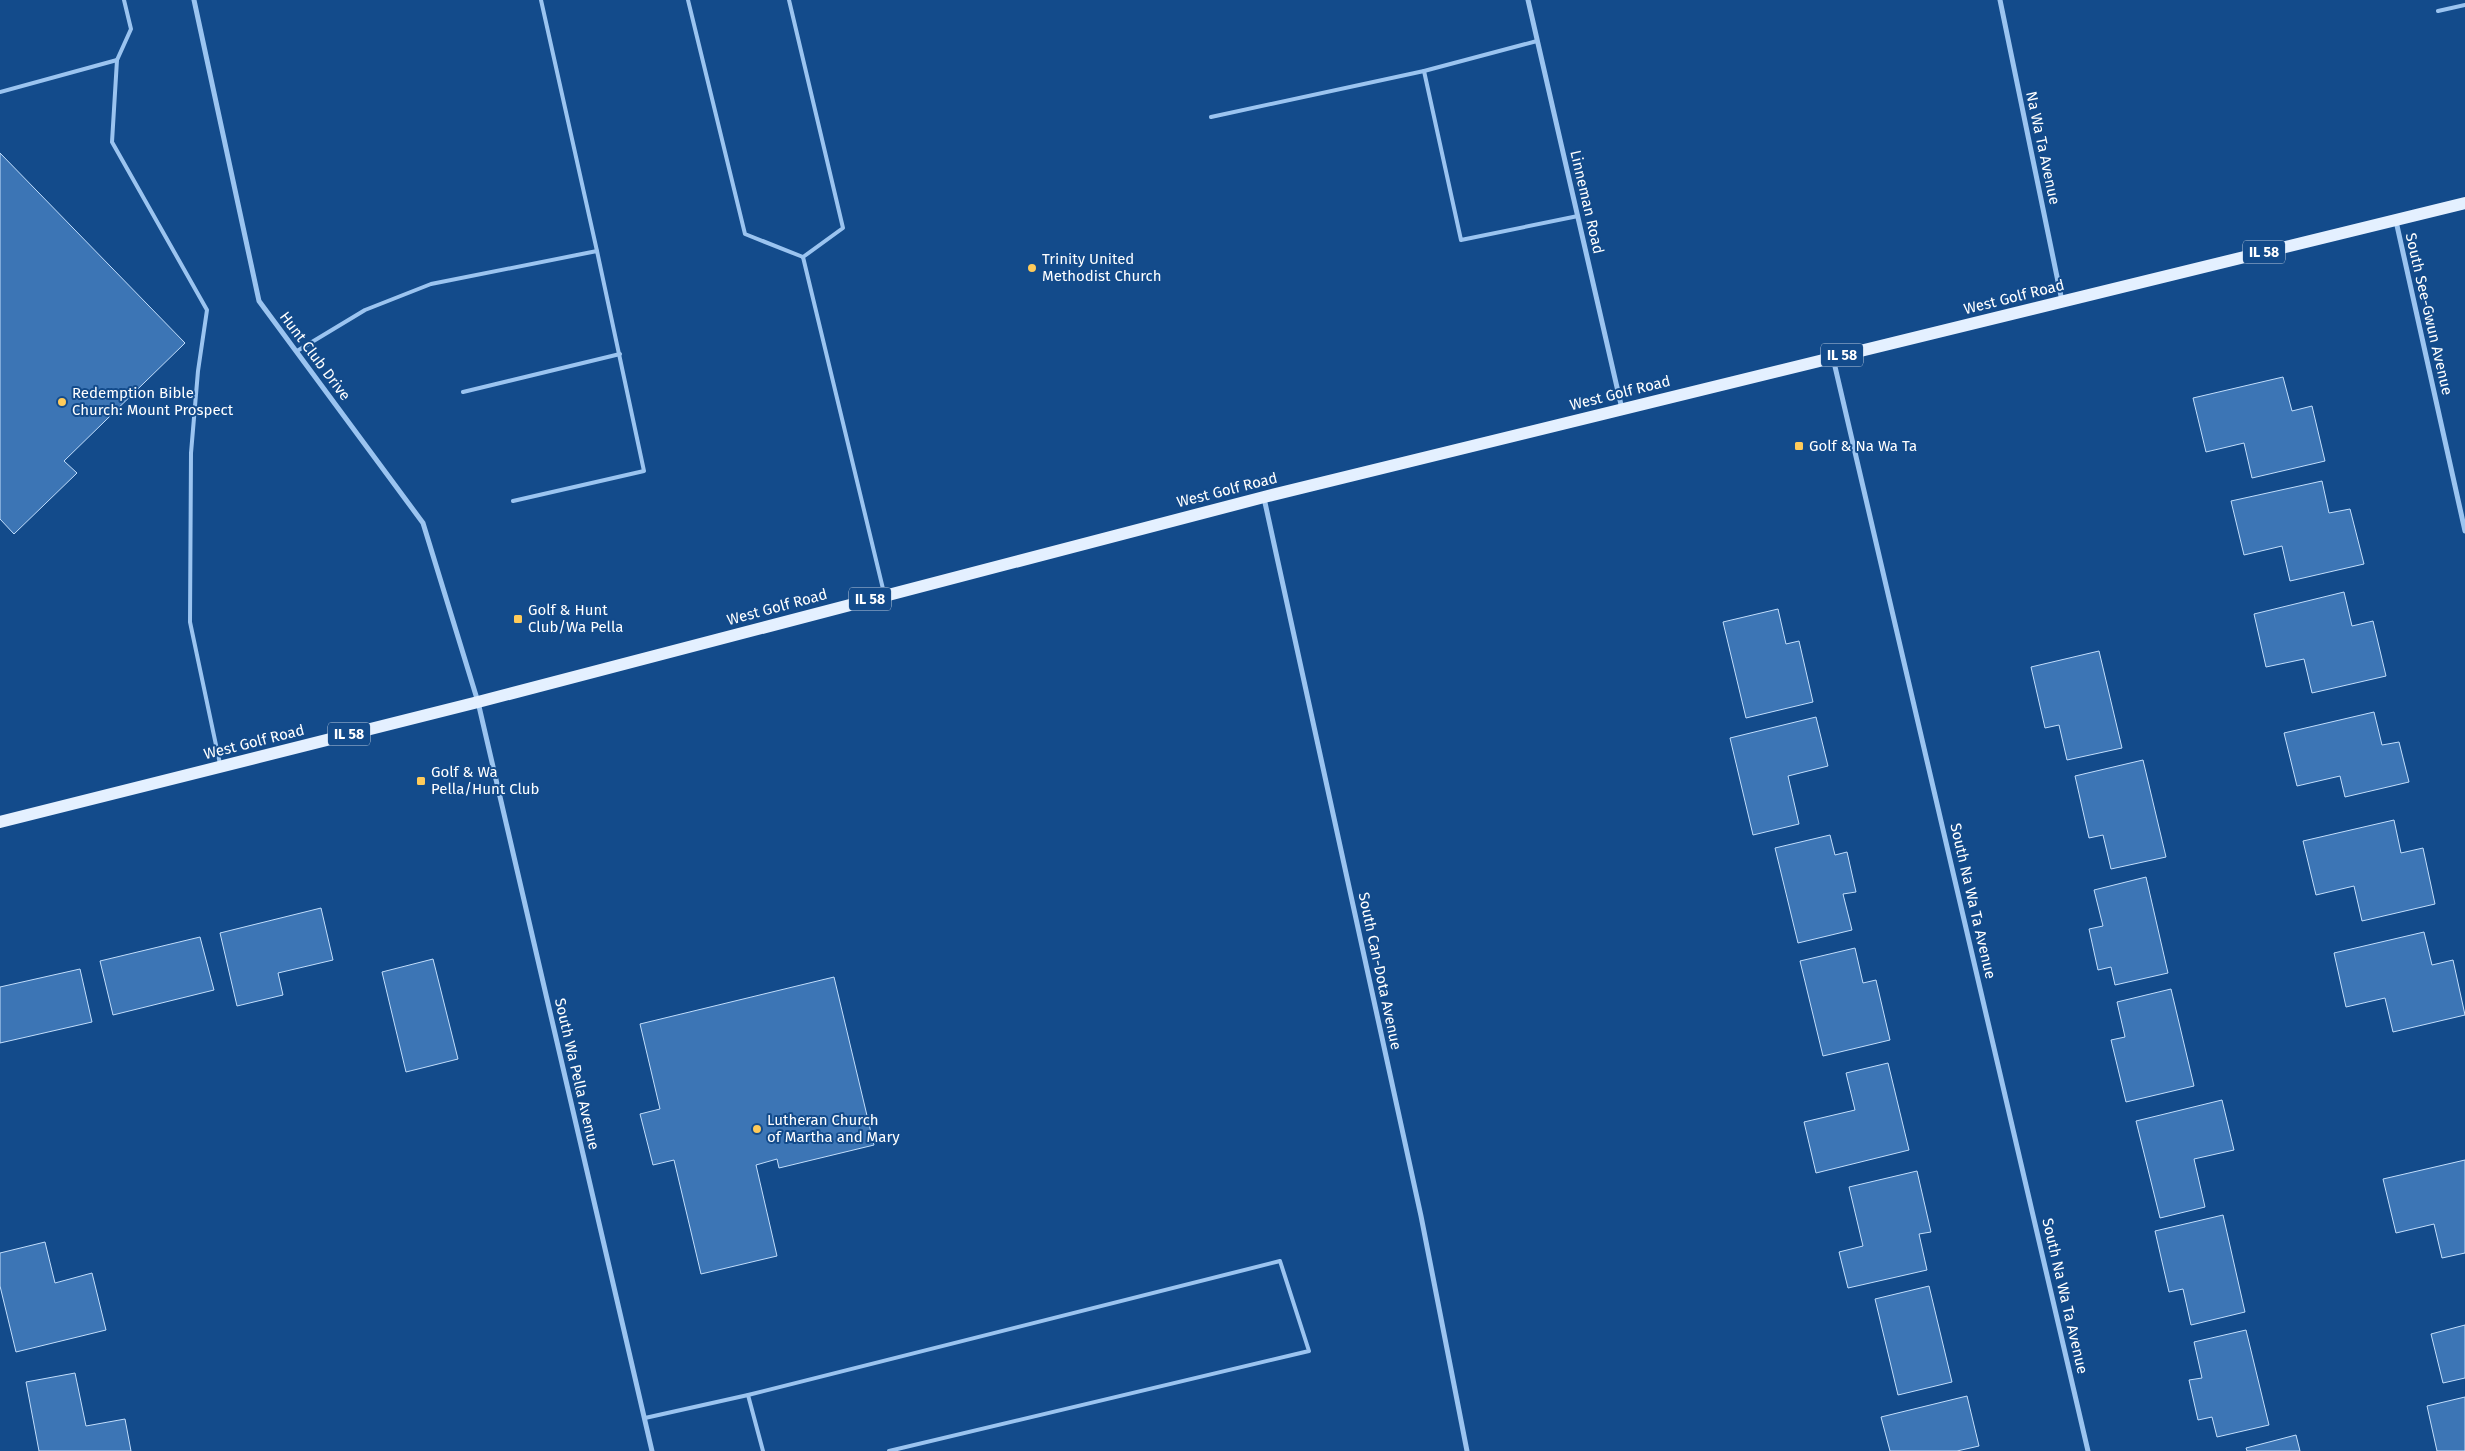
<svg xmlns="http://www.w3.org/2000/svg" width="2465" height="1451" viewBox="0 0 2465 1451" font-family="'Fira Sans',sans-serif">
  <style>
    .building { fill: #3c75b5; stroke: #c2defc }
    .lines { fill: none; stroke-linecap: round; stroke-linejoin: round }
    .service { stroke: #9bc4f0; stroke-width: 4 }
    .minor { stroke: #9bc4f0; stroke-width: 5 }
    .primary { stroke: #e4f0ff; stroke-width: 12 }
    .poi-dot { fill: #ffcb5a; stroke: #134b8b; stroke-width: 2 }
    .labels { text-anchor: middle; stroke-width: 4; stroke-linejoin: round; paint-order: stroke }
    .shield { fill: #134b8b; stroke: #b8c9dc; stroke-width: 1 }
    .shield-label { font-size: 14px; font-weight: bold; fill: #fff }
    .street-label { font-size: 15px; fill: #fff; stroke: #134b8b }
    .poi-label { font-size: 15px; fill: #fff; stroke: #134b8b; text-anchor: start }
  </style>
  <rect width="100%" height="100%" fill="#134b8b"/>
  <!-- building -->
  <g class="building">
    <path d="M0 153 185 343 64 461 77 473 14 534 0 519Z"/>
    <path d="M2283 377 2292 411 2312 406 2325 461 2252 478 2244 443 2206 452 2193 398Z"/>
    <path d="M2322 481 2329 513 2350 509 2364 564 2290 581 2282 546 2244 555 2231 501Z"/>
    <path d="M2344 592 2352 626 2373 621 2386 676 2312 693 2304 659 2266 667 2254 614Z"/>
    <path d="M1778 609 1786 644 1799 641 1813 702 1746 718 1723 622Z"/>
    <path d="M2099 651 2122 748 2067 760 2059 725 2045 728 2031 667Z"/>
    <path d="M2374 712 2382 745 2399 742 2409 782 2345 797 2340 776 2297 786 2284 733Z"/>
    <path d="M1816 717 1828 766 1788 776 1799 824 1753 835 1730 738Z"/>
    <path d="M2143 760 2166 857 2111 869 2103 835 2089 838 2075 776Z"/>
    <path d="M2394 820 2401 853 2423 848 2435 904 2362 921 2354 886 2316 895 2303 841Z"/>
    <path d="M1830 835 1835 855 1847 852 1856 892 1843 894 1852 930 1798 943 1775 848Z"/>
    <path d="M2146 877 2168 973 2115 985 2111 967 2098 970 2089 929 2103 926 2094 890Z"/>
    <path d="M321 908 333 960 278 973 283 995 237 1006 220 933Z"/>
    <path d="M2424 932 2432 965 2453 960 2465 1015 2393 1032 2385 998 2346 1007 2334 953Z"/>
    <path d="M200 937 214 990 113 1015 100 961Z"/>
    <path d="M1855 948 1863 983 1876 980 1890 1040 1823 1056 1800 961Z"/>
    <path d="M433 959 458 1059 406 1072 382 972Z"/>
    <path d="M80 969 92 1022 0 1043V987Z"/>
    <path d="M834 977 874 1145 779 1168 777 1159 756 1165 777 1256 701 1274 674 1160 653 1165 640 1114 660 1109 640 1024Z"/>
    <path d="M2171 989 2194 1086 2126 1102 2111 1040 2125 1037 2117 1002Z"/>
    <path d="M1888 1063 1909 1150 1816 1173 1804 1122 1855 1110 1846 1073Z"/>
    <path d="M2222 1100 2234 1150 2194 1159 2205 1207 2160 1218 2136 1121Z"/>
    <path d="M2465 1160V1253L2442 1258 2434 1224 2396 1233 2383 1179Z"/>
    <path d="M1917 1171 1931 1232 1919 1234 1927 1270 1848 1288 1839 1252 1863 1246 1849 1187Z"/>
    <path d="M2223 1215 2245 1312 2191 1325 2183 1289 2169 1292 2155 1231Z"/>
    <path d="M45 1242 55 1283 92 1273 106 1330 16 1352 0 1286V1253Z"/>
    <path d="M1929 1286 1952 1382 1898 1395 1875 1299Z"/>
    <path d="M2465 1325V1378L2443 1383 2431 1334Z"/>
    <path d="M2246 1330 2269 1425 2217 1437 2212 1417 2198 1420 2189 1380 2202 1378 2194 1342Z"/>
    <path d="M75 1373 86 1426 125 1419 131 1451H39L26 1382Z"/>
    <path d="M1967 1396 1979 1446 1957 1451H1890L1881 1417Z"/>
    <path d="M2465 1397V1451H2437L2427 1406Z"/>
    <path d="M2296 1435 2300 1451H2247L2246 1448Z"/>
  </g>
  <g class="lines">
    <!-- service -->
    <g class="service">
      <path d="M124 0 131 29 117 60 112 142 207 310 198 371 191 453 190 622 220 764"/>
      <path d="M541 0 597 251"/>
      <path d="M688 0 745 234 803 257"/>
      <path d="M789 0 843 228 803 257"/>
      <path d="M2438 11 2465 5"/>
      <path d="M1537 41 1424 71 1461 240 1578 216"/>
      <path d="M0 92 117 60"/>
      <path d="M1211 117 1424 71"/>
      <path d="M803 257 884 593"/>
      <path d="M297 351 365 310 431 284 597 251 644 471 513 501"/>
      <path d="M463 392 620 354"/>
      <path d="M748 1395 763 1451"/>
      <path d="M645 1418 748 1395 1280 1261 1309 1351 889 1451"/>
    </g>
    <!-- minor -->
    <g class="minor">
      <path d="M194 0 259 301 423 523 478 702 652 1451"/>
      <path d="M1528 0 1622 409"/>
      <path d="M2000 0 2062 301"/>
      <path d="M2396 221 2465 531"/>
      <path d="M1833 358 2088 1451"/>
      <path d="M1264 498 1421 1216 1467 1451"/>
    </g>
    <!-- primary -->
    <path class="primary" d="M0 822 478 702 1264 497 2465 203"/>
  </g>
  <!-- markers -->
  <g class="poi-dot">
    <circle cx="1032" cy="268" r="5"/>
    <circle cx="62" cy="402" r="5"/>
    <rect x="1794" y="441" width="10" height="10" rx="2.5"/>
    <rect x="513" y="614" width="10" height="10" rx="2.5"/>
    <rect x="416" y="776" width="10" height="10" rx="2.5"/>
    <circle cx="757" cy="1129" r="5"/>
  </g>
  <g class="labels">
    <!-- shield labels -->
    <g class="shield">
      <rect x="2243" y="240.5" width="42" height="23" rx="4"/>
      <rect x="1821" y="343.5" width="42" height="23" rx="4"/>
      <rect x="849" y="587.5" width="42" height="23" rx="4"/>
      <rect x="328" y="722.5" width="42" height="23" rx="4"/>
    </g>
    <g class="shield-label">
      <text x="2264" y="257">IL 58</text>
      <text x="1842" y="360">IL 58</text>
      <text x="870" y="604">IL 58</text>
      <text x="349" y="739">IL 58</text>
    </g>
    <!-- street labels -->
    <g class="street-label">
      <text transform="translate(2043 148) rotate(78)" y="5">Na Wa Ta Avenue</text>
      <text transform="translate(1587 202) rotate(77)" y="5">Linneman Road</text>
      <text transform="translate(2014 297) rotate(-14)" y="5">West Golf Road</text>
      <text transform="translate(2429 314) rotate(77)" y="5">South See-Gwun Avenue</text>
      <text transform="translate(315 356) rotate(53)" y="5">Hunt Club Drive</text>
      <text transform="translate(1620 393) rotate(-14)" y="5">West Golf Road</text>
      <text transform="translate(1227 490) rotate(-14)" y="5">West Golf Road</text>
      <text transform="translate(777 607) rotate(-15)" y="5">West Golf Road</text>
      <text transform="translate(254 742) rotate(-14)" y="5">West Golf Road</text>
      <text transform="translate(1973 901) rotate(77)" y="5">South Na Wa Ta Avenue</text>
      <text transform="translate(1380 971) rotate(78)" y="5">South Can-Dota Avenue</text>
      <text transform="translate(577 1074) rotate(77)" y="5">South Wa Pella Avenue</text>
      <text transform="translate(2065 1296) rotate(77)" y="5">South Na Wa Ta Avenue</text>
    </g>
    <!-- poi labels -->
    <g class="poi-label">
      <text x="1042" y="264">Trinity United<tspan x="1042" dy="17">Methodist Church</tspan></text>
      <text x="72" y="398">Redemption Bible<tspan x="72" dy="17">Church: Mount Prospect</tspan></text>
      <text x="1809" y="451">Golf &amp; Na Wa Ta</text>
      <text x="528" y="615">Golf &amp; Hunt<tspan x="528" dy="17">Club/Wa Pella</tspan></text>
      <text x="431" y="777">Golf &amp; Wa<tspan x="431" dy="17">Pella/Hunt Club</tspan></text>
      <text x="767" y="1125">Lutheran Church<tspan x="767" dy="17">of Martha and Mary</tspan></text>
    </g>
  </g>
</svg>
